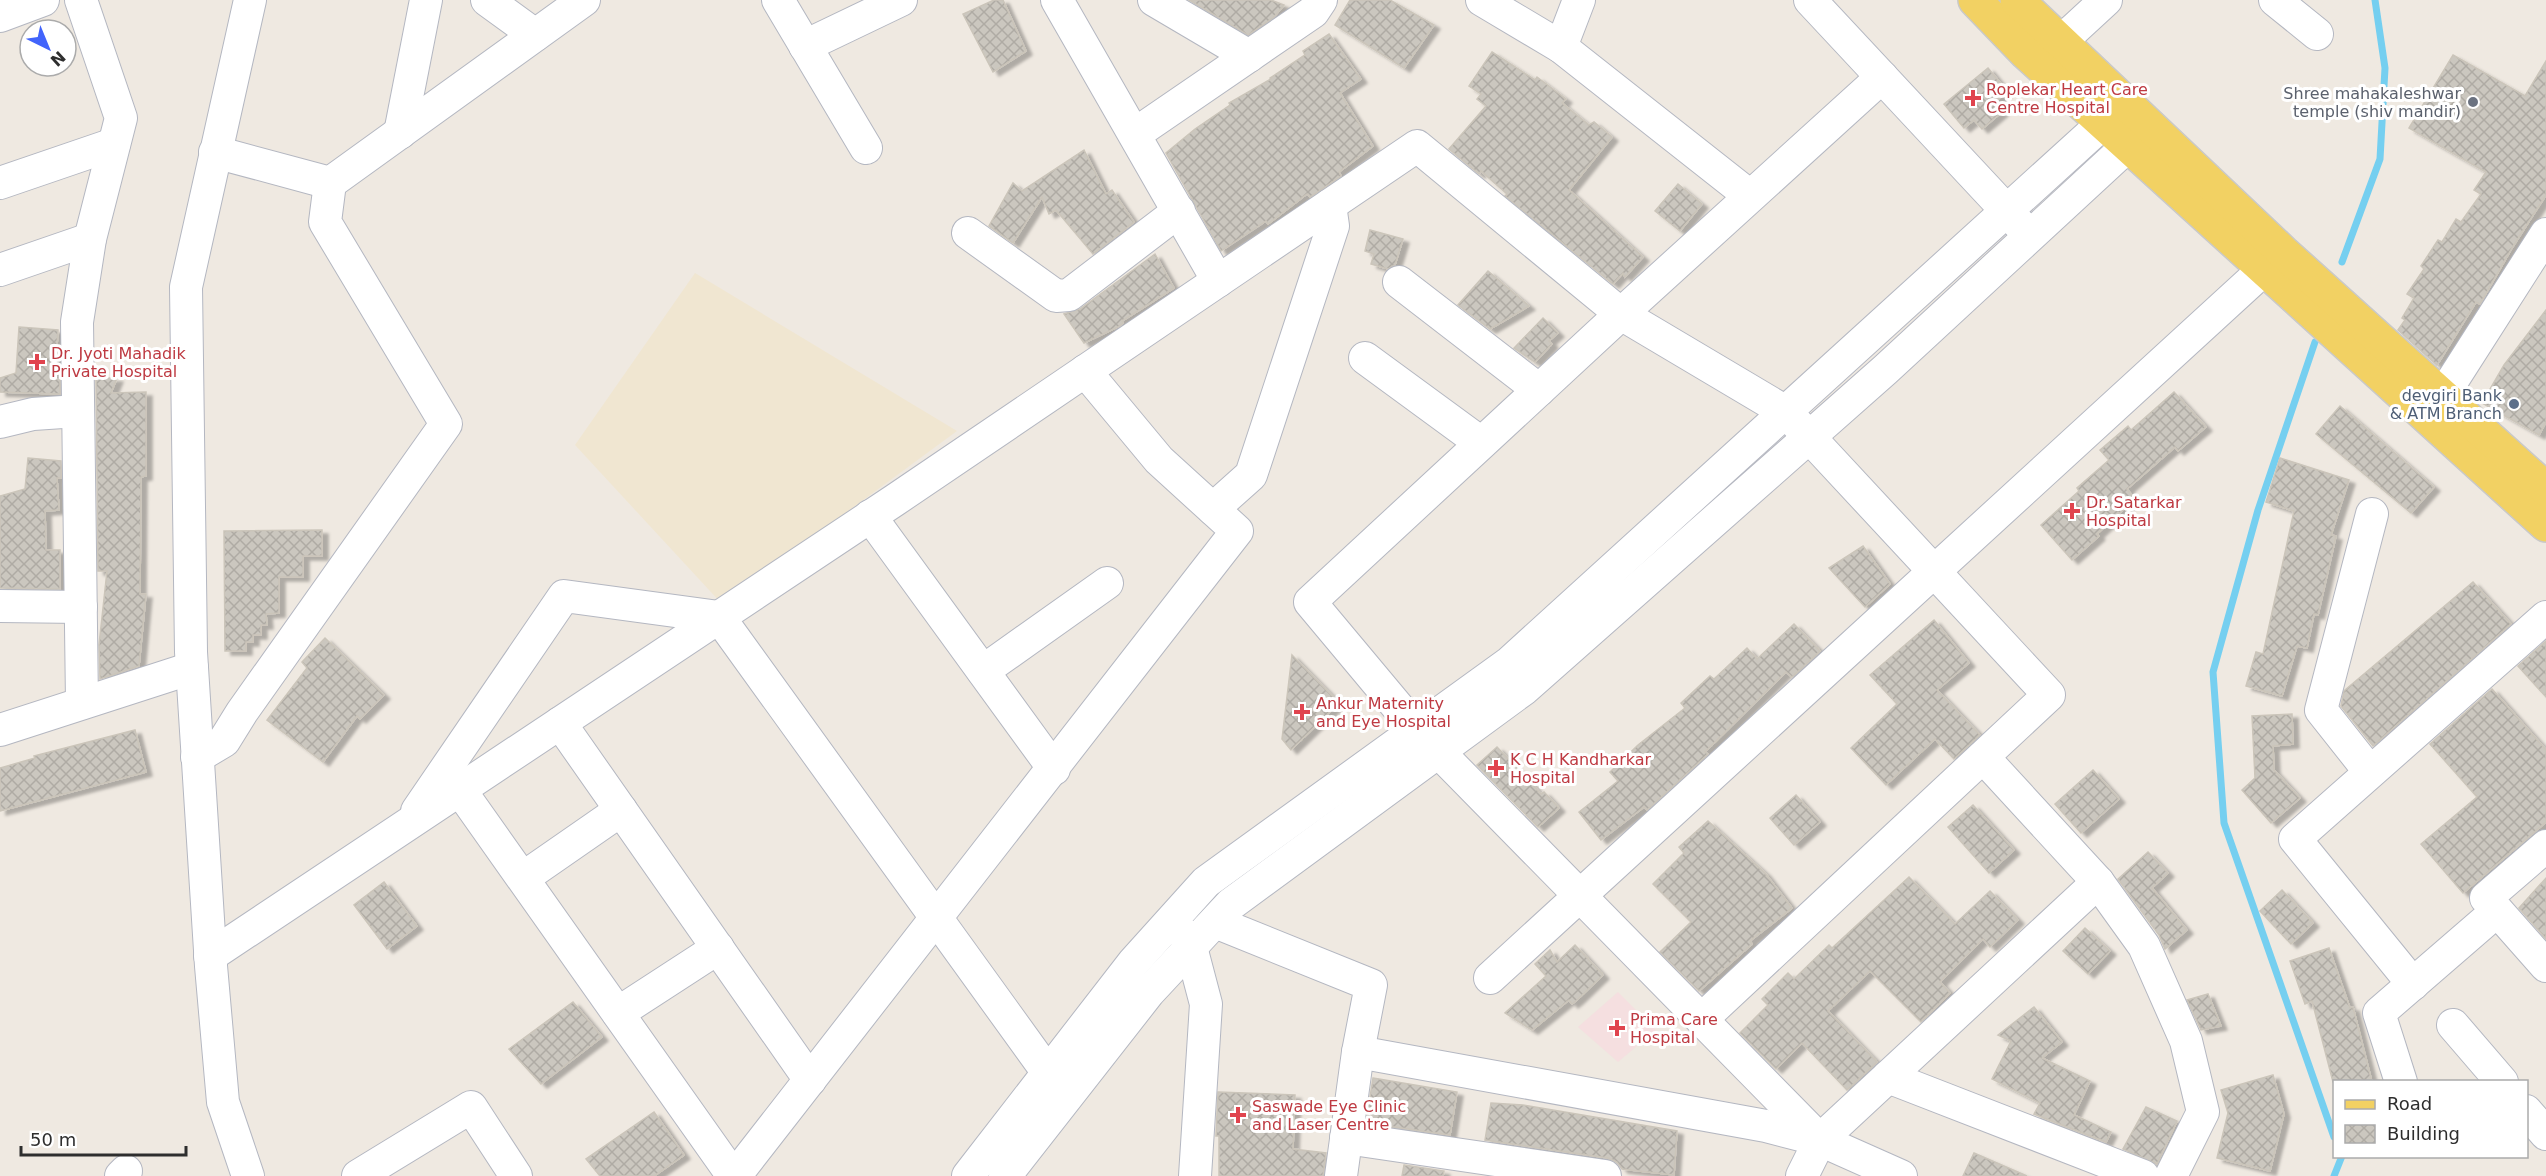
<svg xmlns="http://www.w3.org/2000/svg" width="2546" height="1176" viewBox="0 0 2546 1176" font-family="'DejaVu Sans',sans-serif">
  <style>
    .education { fill: #f0e6d1 }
    .medical { fill: #f5dfe0 }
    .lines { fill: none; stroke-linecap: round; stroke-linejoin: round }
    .stream { stroke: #75cff0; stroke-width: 7 }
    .building { fill: url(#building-cross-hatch); stroke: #cbc5ba; stroke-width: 1.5; filter: url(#shadow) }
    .minor-casing { stroke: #b4b7c1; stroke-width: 34 }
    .major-casing { stroke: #c9c9c9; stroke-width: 36 }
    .minor { stroke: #fff; stroke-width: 32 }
    .major { stroke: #f2d163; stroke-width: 33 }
    .health-dot { fill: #e0444e; stroke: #fff; stroke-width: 2 }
    .worship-dot { fill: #6b7280; stroke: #fff; stroke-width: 2 }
    .service-dot { fill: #5c6f8a; stroke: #fff; stroke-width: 2 }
    .labels { text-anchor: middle; stroke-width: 6; stroke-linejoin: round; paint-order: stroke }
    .health-label { font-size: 16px; fill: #be3a42; stroke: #fff; text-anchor: start }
    .worship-label { font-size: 16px; fill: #5b616d; stroke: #fff; text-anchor: end }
    .service-label { font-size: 16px; fill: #4e5e75; stroke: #fff; text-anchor: end }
  </style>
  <defs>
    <pattern id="building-cross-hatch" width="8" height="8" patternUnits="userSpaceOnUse" patternTransform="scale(1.5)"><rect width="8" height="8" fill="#cbc7bf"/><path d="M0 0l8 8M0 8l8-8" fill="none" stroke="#afaba4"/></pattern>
    <filter id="shadow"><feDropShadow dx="6" dy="4" stdDeviation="1.5" flood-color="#0004"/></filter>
  </defs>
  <rect width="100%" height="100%" fill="#efe9e1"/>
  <!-- education -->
  <path class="education" d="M695 273 957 431 722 604 575 445Z"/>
  <!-- medical -->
  <path class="medical" d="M1618 992 1656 1030 1618 1062 1578 1027Z"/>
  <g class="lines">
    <!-- stream -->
    <g class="stream">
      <path d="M2342 262 2380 159 2385 68 2375 0"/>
      <path d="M2315 342 2258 510 2213 672 2224 823 2334 1137"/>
      <path d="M2334 1176 2342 1156"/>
    </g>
  </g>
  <!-- building -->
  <g class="building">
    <path d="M994 0H1003L1026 51 993 72 963 14Z"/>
    <path d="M1189 0H1271L1284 5 1273 18 1248 35Z"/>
    <path d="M1350 0H1390L1434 25 1404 68 1335 25Z"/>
    <path d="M1329 34 1361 79 1340 93 1373 146 1339 172 1341 176 1310 197 1307 194 1268 224 1266 221 1221 251 1166 153 1195 129 1230 105 1229 103 1271 79 1270 78 1305 55 1303 51Z"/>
    <path d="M1492 52 1535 80 1537 77 1566 99 1562 103 1589 125 1594 122 1612 137 1569 190 1643 257 1625 277 1623 273 1613 284 1505 196 1507 194 1481 171 1479 174 1449 149 1486 106 1477 99 1481 94 1469 86Z"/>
    <path d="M2453 55 2525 96 2546 61V195L2512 248 2480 304 2476 302 2437 365 2398 330 2405 320 2402 318 2414 298 2407 294 2424 269 2421 266 2438 240 2442 242 2456 219 2461 222 2481 194 2474 190 2486 172 2409 128Z"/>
    <path d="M1988 68 2007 91 1994 103 2002 112 1982 129 1974 120 1964 128 1944 104Z"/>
    <path d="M1084 150 1106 194 1112 190 1134 222 1093 254 1056 210 1049 214 1042 197 1013 243 989 226 1013 183 1022 191Z"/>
    <path d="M1678 184 1702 204 1680 231 1655 211Z"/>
    <path d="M1370 230 1403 239 1395 265 1388 269 1371 264 1374 254 1365 251Z"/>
    <path d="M1155 254 1174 288 1122 321 1123 323 1120 326 1084 343 1064 314 1080 309Z"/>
    <path d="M1488 271 1529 306 1490 329 1458 305Z"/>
    <path d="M2546 310V422L2539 435 2482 403 2504 365Z"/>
    <path d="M1543 318 1558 333 1549 341 1552 344 1535 362 1514 348Z"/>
    <path d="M19 327 58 330 55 379H60V394L0 392V378L16 373Z"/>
    <path d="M96 378H117L111 393 146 392V476L141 477 140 594H146L139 666 100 679 99 645 107 571H98Z"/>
    <path d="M2174 392 2206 427 2178 451 2175 447 2127 489 2135 499 2097 534 2099 536 2072 560 2041 525 2079 491 2077 488 2109 460 2100 450 2128 426 2131 430Z"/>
    <path d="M2340 406 2434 487 2411 513 2316 434Z"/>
    <path d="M28 458 61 461V478H57L59 510 45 511 46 550H60V589L0 588V496L25 489Z"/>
    <path d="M2280 458 2349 480 2331 535 2336 536 2318 615 2314 614 2307 648 2297 646 2282 696 2246 686 2256 652 2263 654 2294 511 2266 502Z"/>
    <path d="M322 530V556H303V577H279V613L266 614 267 625H261V635H253V642H246V651H225L224 531Z"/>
    <path d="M1863 546 1890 584 1865 607 1829 568Z"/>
    <path d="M2473 582 2511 624 2373 746 2341 706 2344 691Z"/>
    <path d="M1934 620 1969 663 1937 690 1980 735 1954 759 1935 739 1886 785 1851 748 1897 704 1870 675Z"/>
    <path d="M1794 624 1820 651 1792 677 1786 672 1705 752 1708 754 1647 810 1644 807 1601 840 1579 812 1618 781 1610 772 1638 745 1685 708 1681 703 1710 676 1714 679 1747 648 1757 659Z"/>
    <path d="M325 638 384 695 360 719 357 716 323 762 267 720 307 668 302 662Z"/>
    <path d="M2546 641V697L2518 666Z"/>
    <path d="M1292 655 1339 703 1291 750 1282 739Z"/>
    <path d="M2492 689 2546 750V822L2463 893 2421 844 2477 797 2430 744Z"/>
    <path d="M2292 714 2293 744 2273 746 2274 770 2300 798 2271 823 2242 790 2255 778 2252 716Z"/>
    <path d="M135 730 146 772 0 811V768L35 758 34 756Z"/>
    <path d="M1497 747 1541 794 1544 792 1559 808 1538 827 1477 765Z"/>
    <path d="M2093 770 2119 799 2081 833 2055 804Z"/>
    <path d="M1796 795 1820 822 1794 845 1770 818Z"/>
    <path d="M1973 805 2014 850 1989 873 1948 827Z"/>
    <path d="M1708 821 1765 873 1792 908 1750 941 1752 944 1699 991 1660 952 1691 922 1653 884 1684 853 1679 847Z"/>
    <path d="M2148 852 2168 873 2152 888 2187 930 2165 949 2159 935 2118 879Z"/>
    <path d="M1909 877 1955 924 1990 891 2018 920 1990 947 1983 939 1940 982 1950 993 1921 1022 1870 971 1828 1011 1877 1062 1847 1090 1802 1043 1776 1069 1740 1033 1768 1005 1762 999 1788 973 1794 979 1829 945 1832 948Z"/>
    <path d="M2546 878V939L2519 908Z"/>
    <path d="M384 882 417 926 387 949 354 905Z"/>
    <path d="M2282 890 2313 923 2291 944 2260 911Z"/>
    <path d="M2085 928 2110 951 2088 974 2063 951Z"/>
    <path d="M1575 945 1603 975 1577 1000 1572 1004 1569 1000 1532 1030 1505 1013 1546 976 1535 964 1550 950 1557 962Z"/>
    <path d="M2329 948 2350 1008 2353 1007 2372 1082H2333L2312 1001 2305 1004 2290 961Z"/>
    <path d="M2208 994 2221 1026 2201 1030 2187 1000Z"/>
    <path d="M573 1002 602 1037 541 1084 509 1049Z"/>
    <path d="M2034 1007 2062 1042 2042 1058 2090 1081 2074 1115 2111 1132 2106 1142 2034 1114 2040 1103 1992 1079 2011 1041 1998 1035Z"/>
    <path d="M2273 1075 2284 1114 2270 1171 2217 1158 2228 1113 2221 1090Z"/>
    <path d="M1373 1078 1457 1092 1450 1135 1366 1123Z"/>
    <path d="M1218 1092 1295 1095 1293 1149 1326 1153 1323 1176H1219V1136H1216Z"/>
    <path d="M1491 1103 1523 1105 1677 1131 1674 1175 1622 1169 1617 1162 1608 1158 1485 1140Z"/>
    <path d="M2146 1107 2177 1121 2157 1164 2123 1149Z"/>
    <path d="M654 1112 684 1155 654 1176H600L586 1159Z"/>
    <path d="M1974 1153 2027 1176H1963Z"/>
    <path d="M1404 1165 1444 1171 1443 1176H1402Z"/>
  </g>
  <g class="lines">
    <defs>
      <g id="minor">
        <path d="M81 0 121 118 90 239 77 322 82 703"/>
        <path d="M487 0 535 35"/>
        <path d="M778 0 866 148"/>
        <path d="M1057 0 1218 281"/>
        <path d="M1154 0 1249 56"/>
        <path d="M1482 0 1561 47 1750 196"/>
        <path d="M1810 0 2020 225"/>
        <path d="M2275 0 2317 34"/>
        <path d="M0 16 43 0"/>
        <path d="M805 46 901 0"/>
        <path d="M1561 47 1579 0"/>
        <path d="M2042 59 2106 0"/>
        <path d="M400 133 426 0"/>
        <path d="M1135 134 1313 12 1321 0"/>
        <path d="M215 152 330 183 584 0"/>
        <path d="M0 183 114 144"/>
        <path d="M968 233 1056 296 1069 295 1179 211"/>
        <path d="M0 270 90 239"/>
        <path d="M1399 282 1539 390"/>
        <path d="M1365 358 1481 443"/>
        <path d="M2429 417 2546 234"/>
        <path d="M0 422 33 414 78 411"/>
        <path d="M1213 509 1251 475 1333 226 1330 205"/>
        <path d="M870 516 1054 769"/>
        <path d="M0 606 81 607"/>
        <path d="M983 671 1107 583"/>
        <path d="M560 723 810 1080"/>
        <path d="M0 730 192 668"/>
        <path d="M197 757 224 741 242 712 446 424 325 222 330 183"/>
        <path d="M1983 757 2098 882 2144 946 2186 1041 2203 1112 2171 1176"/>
        <path d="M2370 772 2321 710 2372 514"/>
        <path d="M460 790 733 1176"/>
        <path d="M417 811 564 596 719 617 1059 1088"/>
        <path d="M2546 846 2486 898 2546 966"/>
        <path d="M523 878 621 810"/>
        <path d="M1215 922 1371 985 1358 1052 1341 1176"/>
        <path d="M1184 934 1191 947 1206 1004 1195 1176"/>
        <path d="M210 956 895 500 1417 146 1621 314 1786 412 2049 695 1702 1019"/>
        <path d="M1490 978 2283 252"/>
        <path d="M2413 984 2295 839 2546 617"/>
        <path d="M618 1013 718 948"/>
        <path d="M2453 1025 2502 1082"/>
        <path d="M1358 1052 1766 1126 1820 1140 1901 1176"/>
        <path d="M1888 1077 2143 1176"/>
        <path d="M2401 1082 2379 1013 2497 911"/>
        <path d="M2526 1111 2546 1134"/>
        <path d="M1346 1138 1605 1176"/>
        <path d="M1820 1140 1417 730 1310 602 1621 314 1882 77"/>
        <path d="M121 1176 126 1171"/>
        <path d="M248 1176 223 1102 211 966 191 652 186 287 250 0"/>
        <path d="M358 1176 471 1107 516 1176"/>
        <path d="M735 1176 1237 531 1159 460 1085 371"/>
        <path d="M968 1176 1133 963 1206 882 1509 663 2122 106"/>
        <path d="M1005 1176 1149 992 1231 904 1524 689 1885 370 2146 129"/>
        <path d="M1802 1176 1820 1140 2098 882"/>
      </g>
      <g id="major">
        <path d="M1975 0 2026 53 2546 525"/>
        <path d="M2017 0 2283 252 2546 489"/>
      </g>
    </defs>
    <!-- minor casing -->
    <use href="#minor" class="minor-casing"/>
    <!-- major casing -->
    <use href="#major" class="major-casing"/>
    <!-- minor -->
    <use href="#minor" class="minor"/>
    <!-- major -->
    <use href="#major" class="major"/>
  </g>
  <!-- markers -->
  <g class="health-dot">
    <path d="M1970 89h6v6h6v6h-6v6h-6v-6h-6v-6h6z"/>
    <path d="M34 353h6v6h6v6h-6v6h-6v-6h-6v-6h6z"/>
    <path d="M2069 502h6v6h6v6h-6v6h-6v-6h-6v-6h6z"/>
    <path d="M1299 703h6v6h6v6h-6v6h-6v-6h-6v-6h6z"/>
    <path d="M1493 759h6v6h6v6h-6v6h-6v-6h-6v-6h6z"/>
    <path d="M1614 1019h6v6h6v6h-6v6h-6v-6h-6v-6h6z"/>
    <path d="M1235 1106h6v6h6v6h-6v6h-6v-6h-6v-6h6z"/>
  </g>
  <circle class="worship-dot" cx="2473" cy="102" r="6"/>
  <circle class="service-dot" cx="2514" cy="404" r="6"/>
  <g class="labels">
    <!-- health labels -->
    <g class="health-label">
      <text x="1986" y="95">Roplekar Heart Care<tspan x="1986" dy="18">Centre Hospital</tspan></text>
      <text x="51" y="359">Dr. Jyoti Mahadik<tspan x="51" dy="18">Private Hospital</tspan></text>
      <text x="2086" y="508">Dr. Satarkar<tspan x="2086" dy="18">Hospital</tspan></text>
      <text x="1316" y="709">Ankur Maternity<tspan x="1316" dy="18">and Eye Hospital</tspan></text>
      <text x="1510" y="765">K C H Kandharkar<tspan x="1510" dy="18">Hospital</tspan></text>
      <text x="1630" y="1025">Prima Care<tspan x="1630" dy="18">Hospital</tspan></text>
      <text x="1252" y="1112">Saswade Eye Clinic<tspan x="1252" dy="18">and Laser Centre</tspan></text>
    </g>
    <!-- worship labels -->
    <g class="worship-label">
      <text x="2461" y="99">Shree mahakaleshwar<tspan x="2461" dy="18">temple (shiv mandir)</tspan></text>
    </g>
    <!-- service labels -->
    <g class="service-label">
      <text x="2502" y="401">devgiri Bank<tspan x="2502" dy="18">&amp; ATM Branch</tspan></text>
    </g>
  </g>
  <!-- legend -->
  <rect x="2333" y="1080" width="195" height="78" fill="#ffffff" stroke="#ababab" stroke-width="1.5"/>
  <rect x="2345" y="1100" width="30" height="9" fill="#f2d163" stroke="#ababab" stroke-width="1.5"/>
  <text x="2387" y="1110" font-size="18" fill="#2e2e2e">Road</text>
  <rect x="2345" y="1125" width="30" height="18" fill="url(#building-cross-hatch)" stroke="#ababab" stroke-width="1.5"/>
  <text x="2387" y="1140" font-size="18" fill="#2e2e2e">Building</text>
  <!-- north arrow -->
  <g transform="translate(48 48) rotate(137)"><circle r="28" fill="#ffffff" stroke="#ababab" stroke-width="1.5"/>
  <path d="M0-4.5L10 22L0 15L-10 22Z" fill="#4264fb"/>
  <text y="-9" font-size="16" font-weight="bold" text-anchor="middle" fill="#2e2e2e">N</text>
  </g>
  <!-- scale -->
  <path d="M21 1146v9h165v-9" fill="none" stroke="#2e2e2e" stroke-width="3"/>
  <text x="30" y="1146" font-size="18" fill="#2e2e2e" stroke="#ffffff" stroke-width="4.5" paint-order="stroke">50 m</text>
</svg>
